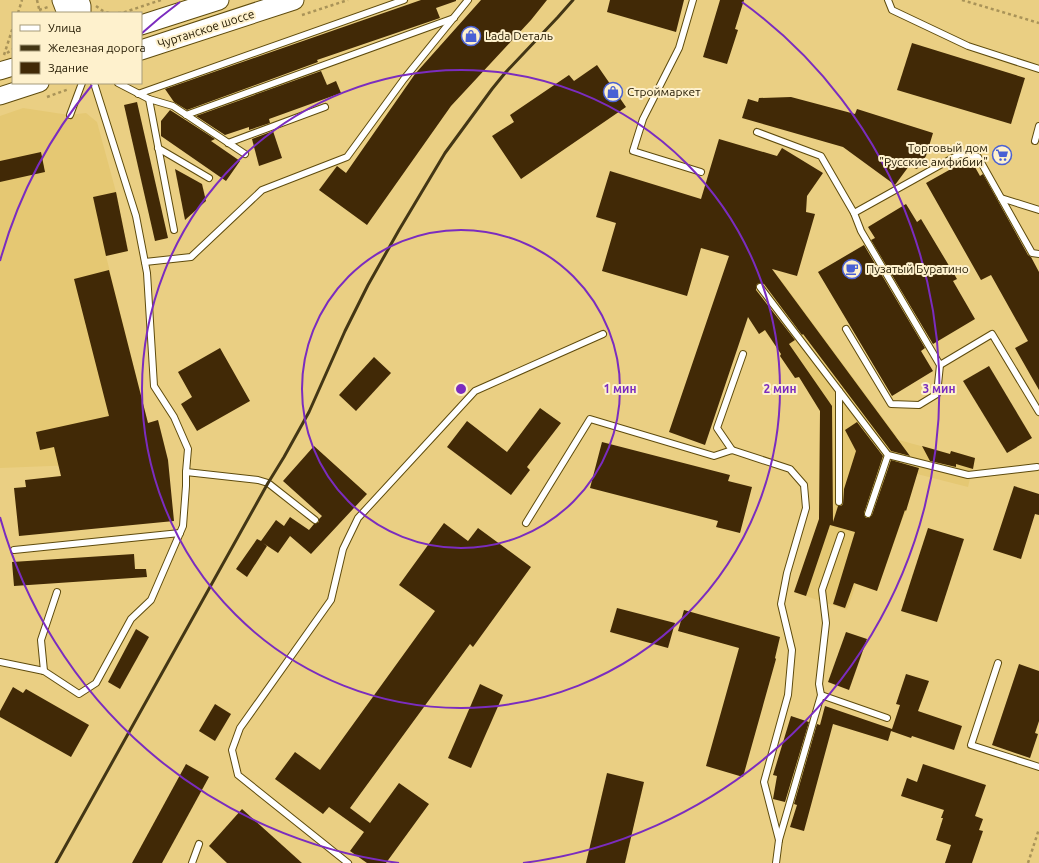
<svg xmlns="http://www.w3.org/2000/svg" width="1039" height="863" viewBox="0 0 1039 863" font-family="Ubuntu,sans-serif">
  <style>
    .built { fill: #e5c873 }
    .building { fill: #412906 }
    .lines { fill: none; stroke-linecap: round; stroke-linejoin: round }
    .lane-casing { stroke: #5e4b0d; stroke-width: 8 }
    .secondary-casing { stroke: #5e4b0d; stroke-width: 19 }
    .primary-casing { stroke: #5e4b0d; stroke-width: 21 }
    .path { stroke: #a99358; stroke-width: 2.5; stroke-dasharray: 3 3; stroke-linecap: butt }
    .lane { stroke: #fff; stroke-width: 6 }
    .secondary { stroke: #fff; stroke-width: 17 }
    .primary { stroke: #fff; stroke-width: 19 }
    .rail { stroke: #433615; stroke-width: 3 }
    .ring { fill: none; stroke: #7b2cbf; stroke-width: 2 }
    .labels { text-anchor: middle; stroke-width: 4; stroke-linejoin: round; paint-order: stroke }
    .street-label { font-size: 12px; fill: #231900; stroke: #fef1cd }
    .poi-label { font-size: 12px; fill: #231900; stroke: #fef1cd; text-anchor: start }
    .centre { fill: #7b2cbf; stroke: #fef1cd; stroke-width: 2 }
    .ring-label { font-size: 12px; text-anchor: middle; font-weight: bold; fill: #7b2cbf; stroke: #fef1cd; stroke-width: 4; stroke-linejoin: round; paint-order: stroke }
  </style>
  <rect width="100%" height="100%" fill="#eacf83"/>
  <!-- built -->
  <g class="built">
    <path d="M23 108 69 115 86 113 97 122 116 192 128 251 106 256 148 423 158 420 165 448 122 459 76 465 0 468V116Z"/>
    <path d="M734 257 771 272 781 280 897 437 895 439 950 454 951 451 975 458 968 487 917 474 906 511 902 520 877 591 856 584 847 610 794 592 819 519 820 411 799 377 795 378 780 356 781 354 765 331 759 334 754 326 756 323Z"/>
  </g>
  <!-- building -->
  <g class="building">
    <path d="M421 0H456V1L436 8 440 18 317 60 318 62 187 110 174 102 165 89Z"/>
    <path d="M481 0H547L531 20 451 106 367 225 319 190 337 166 346 173 415 74Z"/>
    <path d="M610 0H684L676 32 607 12Z"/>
    <path d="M720 0H744L735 29 738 30 727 64 703 57Z"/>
    <path d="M912 43 1025 78 1011 124 897 90Z"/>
    <path d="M597 65 626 107 521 179 492 136 514 122 510 115 569 75 574 81Z"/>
    <path d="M321 71 327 85 336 81 341 93 269 119 270 123 249 130V127L225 135 196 116Z"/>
    <path d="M791 97 855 114 857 109 933 133 926 156 917 169 909 166 895 185 843 147 742 118 748 99 758 102 759 98Z"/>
    <path d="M137 102 168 238 155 241 124 105Z"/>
    <path d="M170 110 215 139 211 141 240 161 226 181 161 136V121Z"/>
    <path d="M273 131 282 158 259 166 252 139Z"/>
    <path d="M719 139 777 156 782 148 823 173 807 196 806 212 815 214 797 276 772 269 910 456 891 451 803 334 802 335 764 284 760 283 757 284 756 287V290L795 340 789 344 832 406 833 522 838 506H841L843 504 844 489 856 451 845 430 857 422 883 456 864 513V515L866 518H869L872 515 891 460 919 468 906 511 905 510 877 591 854 583 845 608 833 604 855 532 830 525 806 596 794 592 819 519 820 411 799 377 795 378 780 356 781 354 765 330 759 334 748 317 705 445 669 432 729 256 701 248 687 296 602 271 616 223 596 217 610 171 701 199Z"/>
    <path d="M41 152 45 172 0 182V161Z"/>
    <path d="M967 160H971L980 176 983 174 1028 255 1031 257 1039 272V390L1015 348 1028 341 991 275 981 280 926 183Z"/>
    <path d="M175 169 202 184 206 201 185 220Z"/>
    <path d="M116 192 128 251 106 256 93 197Z"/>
    <path d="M906 204 917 222 921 219 957 279 953 281 975 319 933 344 871 240 875 238 868 227Z"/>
    <path d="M864 245 925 348 921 351 933 371 892 396 818 272Z"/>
    <path d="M109 270 148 423 158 420 168 460 174 521 19 536 14 488 26 487 25 480 61 476 54 447 40 450 36 432 109 416 74 279Z"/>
    <path d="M220 348 250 401 197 431 181 404 192 397 178 372Z"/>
    <path d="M374 357 391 373 356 411 339 395Z"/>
    <path d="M989 366 1032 438 1007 453 963 381Z"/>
    <path d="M540 408 561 423 527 467 530 470 511 495 447 447 467 421 507 452Z"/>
    <path d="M602 442 730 475 728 481 752 487 740 533 716 527 718 521 590 488Z"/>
    <path d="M314 446 367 494 311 554 290 536 278 553 263 543 267 546 247 577 236 569 257 539 261 541 276 520 284 526 290 517 309 530 314 524 319 522V519L322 516 283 481Z"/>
    <path d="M922 446 950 454 951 451 975 458 973 469 956 464V467L930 461Z"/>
    <path d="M1014 486 1039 494V515L1035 514 1021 559 993 550Z"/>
    <path d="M444 523 468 541 478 528 531 567 473 647 470 644 350 808 370 823 399 783 429 804 386 863H367L350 851 364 832 329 807 323 814 275 779 295 752 320 770 435 611 399 585Z"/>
    <path d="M928 528 964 539 937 622 901 611Z"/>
    <path d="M134 554 135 569H146L147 577 14 586 12 562Z"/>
    <path d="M617 608 675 623 668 648 610 632Z"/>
    <path d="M684 610 780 637 775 658 776 659 743 777 706 766 739 648 678 631Z"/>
    <path d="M136 629 149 637 120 689 108 682Z"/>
    <path d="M846 632 867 639 849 690 828 682Z"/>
    <path d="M1019 664 1039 671V721L1035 733 1038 734 1030 758 992 745Z"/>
    <path d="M906 674 929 681 918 711 962 726 954 750 912 736 911 738 891 731 888 741 833 724 804 831 790 827 797 805 794 804 817 724 820 725 825 706 892 729 900 705 896 704Z"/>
    <path d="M480 684 503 695 471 768 448 758Z"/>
    <path d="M13 687 23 693 26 689 89 725 71 757 0 717V711Z"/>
    <path d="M215 704 231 714 215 741 199 731Z"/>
    <path d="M791 716 809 722 785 802 773 799 777 776 773 775Z"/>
    <path d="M186 764 209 777 162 863H132Z"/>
    <path d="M923 764 986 785 975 816 983 819 979 830 983 831 972 863H945L951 845 936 840 943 818H941L944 810 901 796 907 778 917 782Z"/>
    <path d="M607 773 644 782 625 863H586Z"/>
    <path d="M242 809 302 863H227L209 846Z"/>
  </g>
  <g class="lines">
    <defs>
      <g id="lane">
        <path d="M693 0 679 48 643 119 633 151 701 172"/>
        <path d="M888 0 892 10 968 46 1039 69"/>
        <path d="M118 83 149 99 174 230"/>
        <path d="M138 94 404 0"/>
        <path d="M149 99 173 106 245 154"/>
        <path d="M70 115 82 83"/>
        <path d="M186 115 454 18"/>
        <path d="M757 132 821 156 854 213 861 231 940 365 937 394 919 405 891 404 846 329"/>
        <path d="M1035 141 1039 126"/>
        <path d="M228 143 325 107"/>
        <path d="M158 148 209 178"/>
        <path d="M1001 198 1039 210"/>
        <path d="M854 213 960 154 978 157 1032 253 1039 254"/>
        <path d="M145 262 191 257 262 190 347 157 404 79 468 0"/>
        <path d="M760 287 888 455 968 475 1037 467"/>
        <path d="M940 365 992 334 1039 412"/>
        <path d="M839 391V502"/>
        <path d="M732 450 717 428 743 354"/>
        <path d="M186 472 258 480 268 483 315 520"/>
        <path d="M868 514 888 455"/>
        <path d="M526 523 590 419 714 456 732 450 790 469 804 485 806 508 787 573 781 604 792 650 788 695 764 782 779 840"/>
        <path d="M14 550 180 533"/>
        <path d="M0 662 44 671 79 694 96 683 131 619 151 600 183 526 186 486V472L188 449 174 417 154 386 147 273 136 216 94 83"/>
        <path d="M998 663 971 745 1039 767"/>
        <path d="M44 671 41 640 57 592"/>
        <path d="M821 695 819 684 826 623 822 590 841 535"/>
        <path d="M192 863 199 844"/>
        <path d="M348 863 238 775 232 750 240 728 331 600 343 549 358 518 475 391 603 334"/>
        <path d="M776 863 779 840 821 695 887 718"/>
      </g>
      <g id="secondary">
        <path d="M0 71 13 67"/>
        <path d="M0 96 40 83"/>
      </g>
      <g id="primary">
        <path d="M62 0 67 13"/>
        <path d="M79 0 81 6V13"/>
        <path d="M141 25 219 0"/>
        <path d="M141 50 294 0"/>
      </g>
    </defs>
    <!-- lane casing -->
    <use href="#lane" class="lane-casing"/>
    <!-- secondary casing -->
    <use href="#secondary" class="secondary-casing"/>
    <!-- primary casing -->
    <use href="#primary" class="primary-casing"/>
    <!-- path -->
    <g class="path">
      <path d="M37 0 40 13"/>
      <path d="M962 0 1039 23"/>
      <path d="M96 6 103 11 109 13"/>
      <path d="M39 10 48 7"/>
      <path d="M18 13 22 0"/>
      <path d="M118 13H122L161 0"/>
      <path d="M302 15 348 0"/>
      <path d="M7 53 13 49"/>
      <path d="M4 55 13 27"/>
      <path d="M47 97 69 89"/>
      <path d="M1028 863 1039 829"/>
    </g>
    <!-- lane -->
    <use href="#lane" class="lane"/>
    <!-- secondary -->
    <use href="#secondary" class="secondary"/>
    <!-- primary -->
    <use href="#primary" class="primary"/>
    <!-- rail -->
    <path class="rail" d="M56 863 268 483 284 457 309 412 345 331 368 285 399 230 445 153 492 89 505 73 558 17 573 0"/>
  </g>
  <!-- distance rings -->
  <g class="ring">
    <circle cx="461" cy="389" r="159"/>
    <circle cx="461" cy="389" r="319"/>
    <path d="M399 863A478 478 0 0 1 0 517M0 261A478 478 0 0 1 92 85M141 34A478 478 0 0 1 180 2M742 2A478 478 0 0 1 523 863"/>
  </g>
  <!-- icons -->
  <defs>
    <symbol id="shop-ring" viewBox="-11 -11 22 22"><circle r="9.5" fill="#fef1cd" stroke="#4960d4" stroke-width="1.5"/><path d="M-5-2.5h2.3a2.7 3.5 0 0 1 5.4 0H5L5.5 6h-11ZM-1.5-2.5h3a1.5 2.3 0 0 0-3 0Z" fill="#4960d4"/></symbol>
    <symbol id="supermarket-ring" viewBox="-11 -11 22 22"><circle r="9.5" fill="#fef1cd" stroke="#4960d4" stroke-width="1.5"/><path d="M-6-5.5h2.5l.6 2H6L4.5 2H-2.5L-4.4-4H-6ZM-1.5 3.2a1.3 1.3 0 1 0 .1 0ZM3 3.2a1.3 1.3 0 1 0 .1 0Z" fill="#4960d4"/></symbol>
    <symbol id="cafe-ring" viewBox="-11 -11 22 22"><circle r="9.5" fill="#fef1cd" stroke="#4960d4" stroke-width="1.5"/><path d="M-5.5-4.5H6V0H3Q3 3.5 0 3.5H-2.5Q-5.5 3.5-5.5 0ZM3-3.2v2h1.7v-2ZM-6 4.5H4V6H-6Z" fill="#4960d4"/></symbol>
  </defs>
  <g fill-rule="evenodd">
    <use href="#shop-ring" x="460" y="25" width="22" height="22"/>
    <use href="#shop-ring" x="602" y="81" width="22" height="22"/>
    <use href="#supermarket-ring" x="991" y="144" width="22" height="22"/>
    <use href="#cafe-ring" x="841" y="258" width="22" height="22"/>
  </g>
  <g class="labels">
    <!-- street labels -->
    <g class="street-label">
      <text transform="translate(206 29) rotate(-18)" y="4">Чуртанское шоссе</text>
    </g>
    <!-- poi labels -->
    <g class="poi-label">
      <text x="485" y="40">Lada Dеталь</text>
      <text x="627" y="96">Строймаркет</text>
      <text x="988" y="152" text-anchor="end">Торговый дом<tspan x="988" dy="14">"Русские амфибии"</tspan></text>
      <text x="866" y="273">Пузатый Буратино</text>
    </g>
  </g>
  <circle cx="461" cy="389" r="6" class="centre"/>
  <g class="ring-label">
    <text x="620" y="393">1 мин</text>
    <text x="780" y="393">2 мин</text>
    <text x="939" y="393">3 мин</text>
  </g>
  <!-- legend -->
  <rect x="12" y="12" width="130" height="72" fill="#fef1cd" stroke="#a69b7b"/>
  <rect x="20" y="25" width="20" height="6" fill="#ffffff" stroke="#a69b7b"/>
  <text x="48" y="32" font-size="12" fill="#231900">Улица</text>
  <rect x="20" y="45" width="20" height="6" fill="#433615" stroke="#a69b7b"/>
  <text x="48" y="52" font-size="12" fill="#231900">Железная дорога</text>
  <rect x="20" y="62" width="20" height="12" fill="#412906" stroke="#a69b7b"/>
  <text x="48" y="72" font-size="12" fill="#231900">Здание</text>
</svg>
